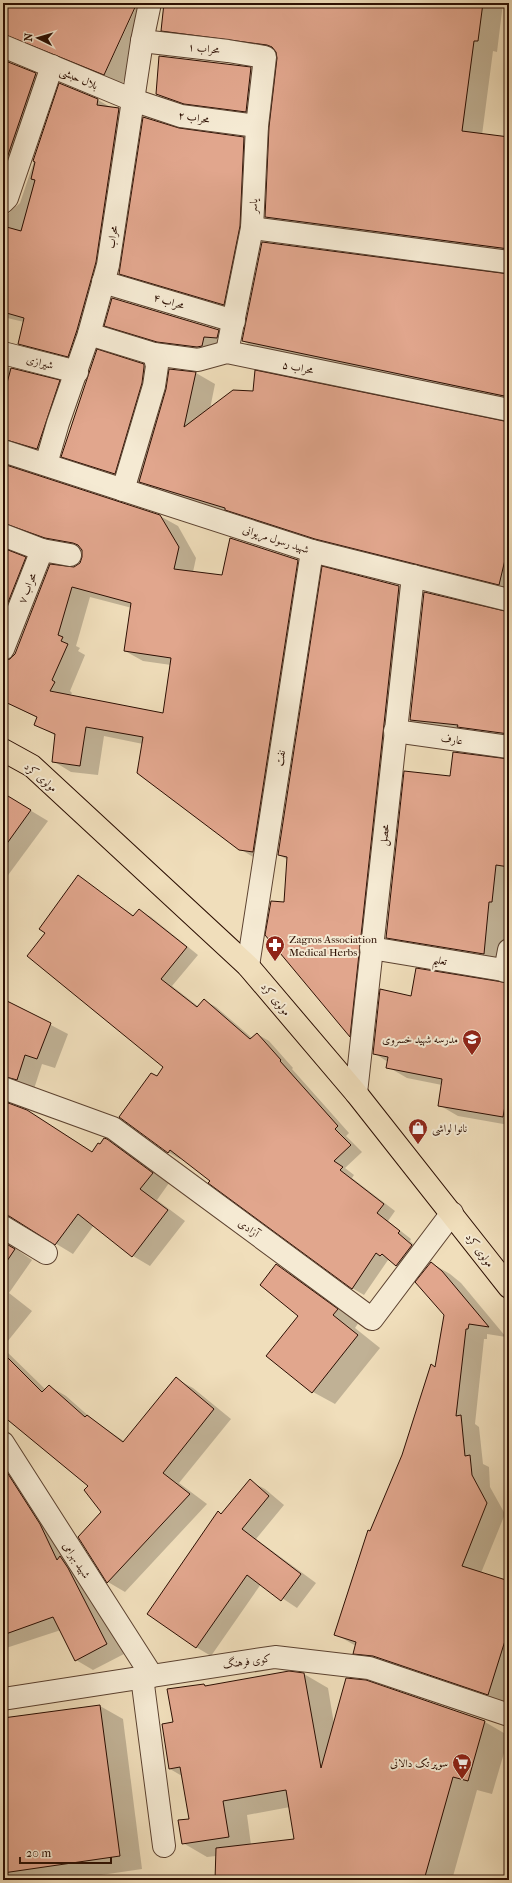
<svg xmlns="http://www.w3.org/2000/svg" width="512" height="1883" viewBox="0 0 512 1883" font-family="'IM FELL French Canon',Amiri,serif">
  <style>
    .shadow { fill: #0003; fill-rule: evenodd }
    .building { fill: #e1a68d; stroke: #2b0e02; fill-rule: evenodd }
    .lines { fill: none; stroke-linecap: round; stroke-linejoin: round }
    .minor-casing { stroke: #5c4230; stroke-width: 24 }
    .major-casing { stroke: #2b0e02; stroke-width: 24 }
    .minor { stroke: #f5ead3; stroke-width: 22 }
    .major { stroke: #f0debb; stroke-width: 22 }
    .labels { text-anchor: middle; stroke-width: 4; stroke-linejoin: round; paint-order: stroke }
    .street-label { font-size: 11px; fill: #2b0e02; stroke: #f5ead3 }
    .poi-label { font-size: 11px; fill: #2b0e02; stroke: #f5ead3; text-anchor: start }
  </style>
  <rect width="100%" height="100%" fill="#f0debb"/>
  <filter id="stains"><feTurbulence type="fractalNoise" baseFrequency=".005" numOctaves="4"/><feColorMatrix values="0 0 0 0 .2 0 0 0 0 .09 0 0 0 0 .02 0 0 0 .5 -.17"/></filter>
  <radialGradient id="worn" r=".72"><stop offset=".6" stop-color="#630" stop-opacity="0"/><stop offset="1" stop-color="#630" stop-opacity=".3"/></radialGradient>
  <!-- shadow -->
  <g class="shadow">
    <path d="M3 3H136L103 76 8 59 10 64 36 74 54 84 8 210V214L20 203 60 84 98 100 112 108 119 109 137 120 86 366 37 354 19 343 24 322 3 317Z"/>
    <path d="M138 3H159L122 84 104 76Z"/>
    <path d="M165 3H503L497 52 493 51 482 135 509 153V257L285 228 266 217 271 125 208 117 180 107 157 94 160 57 251 68 276 83 278 54 182 41 163 30Z"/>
    <path d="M244 138 261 148 241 314 137 283 120 273Z"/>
    <path d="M509 275V404L262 352 243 341Z"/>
    <path d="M105 325 218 330 235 340 219 355 175 351 122 335Z"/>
    <path d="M143 365 166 378 165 389H167L170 370 196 373 215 384 210 409 509 423V593L336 549 159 492 140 481 138 487 85 470 62 456Z"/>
    <path d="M3 366 59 381 77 392 55 458H9L10 467 160 516 178 526 196 558 193 572 223 576 298 561 315 571 258 860 240 849 143 744 104 736 98 775 71 772 53 761 56 736 35 724 38 718 3 701ZM8 547 64 548 83 551V558L11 660 8 661 9 655 43 568 10 551ZM90 597 132 608 125 651 143 661 171 665 164 714 70 696 72 693 70 691 85 655 78 651 80 648 76 646Z"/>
    <path d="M323 568 399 587 417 597 367 1046 350 1036 267 935 285 903 288 860 279 855Z"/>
    <path d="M509 613V742L430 731 411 720Z"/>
    <path d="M509 760V965L406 948 387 937 450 777Z"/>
    <path d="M3 794 48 821 3 882Z"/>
    <path d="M78 876 134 916 139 910 151 917 198 955 172 986 199 1007 204 1000 216 1007 252 1038 257 1034 269 1041 293 1068 292 1069 349 1133 346 1136 362 1152 345 1168 354 1175 352 1178 395 1211 388 1221 411 1239 410 1241 423 1253 409 1272 388 1260 364 1295 352 1288 181 1158 180 1159 168 1152 158 1077 164 1067 46 933Z"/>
    <path d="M509 984V1125L458 1116 439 1105 442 1085 407 1078 388 1067V1062L374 1053 411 997Z"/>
    <path d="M3 1000 68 1034 55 1068 42 1064 34 1089 8 1100 9 1105 27 1111 93 1152 107 1140 124 1150 169 1183 157 1200 185 1221 150 1266 133 1256 94 1225 73 1254 25 1225 21 1224 14 1226 7 1237 9 1244 32 1260 9 1293 32 1311 3 1347Z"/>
    <path d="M431 1263 450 1274 461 1283 506 1337 487 1334V1339H484L475 1424 479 1427 483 1464 489 1467 490 1487 505 1514 481 1573 509 1582V1698L507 1705 373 1664 354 1653 356 1646 335 1634 371 1532 403 1455 436 1368 445 1315Z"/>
    <path d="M276 1265 298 1278 359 1322 355 1328 380 1348 335 1404 313 1392 300 1315Z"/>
    <path d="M3 1348 46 1390 49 1386 66 1396 92 1419 125 1442 176 1379 193 1388 231 1419 179 1483 207 1504 125 1592 108 1582 79 1537 102 1512 90 1486 3 1393Z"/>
    <path d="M3 1455 85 1579 124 1654 93 1670 76 1660 61 1630 3 1649Z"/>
    <path d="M250 1481 265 1489 284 1505 256 1539 316 1583 297 1608 261 1584 211 1656 196 1647 222 1514Z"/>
    <path d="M304 1674 328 1688 334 1724 366 1681 485 1722 509 1736 492 1794 477 1790 452 1880H216V1856L207 1857 183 1843 190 1820 182 1776 170 1769 163 1725 174 1723 204 1685 207 1686ZM290 1807 296 1839 251 1845 247 1815Z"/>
    <path d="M100 1706 123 1719 142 1869 67 1880H10L3 1876V1719Z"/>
    <path d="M155 1876 163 1880H133V1879Z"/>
  </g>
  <!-- building -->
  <g class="building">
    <path d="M3 3H137L104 75 3 34Z"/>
    <path d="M164 3H483L478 41H474L462 131 509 137V249L265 217 269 127 277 58 276 52 272 47 267 45 161 31Z"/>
    <path d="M159 56 251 67 246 112 184 104 156 94Z"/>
    <path d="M3 60 36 73 7 158H3Z"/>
    <path d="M59 83 98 99 97 105 119 108 96 262 77 330 68 357 18 344 24 318 3 312V226L21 231 35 180 31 179 35 162 33 161Z"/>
    <path d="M143 117 179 128 244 137 240 226 224 305 119 274Z"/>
    <path d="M262 242 509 274V397L242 341Z"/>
    <path d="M112 298 219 330 217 338 204 337 202 346 197 347 157 342 104 326Z"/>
    <path d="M97 349 144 364V367L142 383 115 474 61 457Z"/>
    <path d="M11 368 60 380 37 449 3 439V398Z"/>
    <path d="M169 369 196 372 184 427 233 390 253 391 255 370 509 422V543L499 585 315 539 225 510V508L139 482 166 389Z"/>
    <path d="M3 464 160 515 179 547 174 569 222 575 230 538 298 560 253 852 239 850 137 773 143 737 86 727 80 766 52 762 55 734 34 725 37 717 3 701V661L10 659 15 654 50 564 74 567 80 563 82 557V550L78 545 73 543 45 538 3 523ZM72 587 131 603 124 651 171 658 163 713 50 691 55 682 52 680 68 644 61 641 63 637 58 635Z"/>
    <path d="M3 548 26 557 3 615Z"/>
    <path d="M322 566 399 586 350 1037 265 935 271 901 284 902 287 857 278 855Z"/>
    <path d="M424 592 509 612V734L457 727 458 725 410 720Z"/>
    <path d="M453 752 509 759V867L496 865 492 902H489L484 954 386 938 404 771 450 776Z"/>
    <path d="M3 793 31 810 3 849Z"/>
    <path d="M78 875 133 916 139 909 187 947 161 979 197 1007 204 999 250 1039 257 1033 281 1060 280 1061 338 1126 335 1129 351 1145 334 1161 343 1167 340 1170 384 1204 377 1213 400 1231 398 1233 412 1245 396 1266 382 1254 380 1256 376 1253 352 1289 208 1183 210 1181 170 1150 168 1153 119 1117 151 1073 157 1076 163 1067 27 956 45 933 39 929Z"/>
    <path d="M416 968 509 983V1083L503 1117 438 1106 442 1079 386 1068 388 1057 373 1054 380 989 411 996Z"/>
    <path d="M3 999 51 1023 37 1059 25 1055 17 1080 3 1076Z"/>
    <path d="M3 1101 27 1110 92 1152 98 1143 100 1144 104 1138 107 1139 153 1173 140 1189 168 1210 132 1257 78 1214 55 1245 9 1216 3 1215Z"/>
    <path d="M3 1242 15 1249 3 1267Z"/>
    <path d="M431 1262 442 1271 489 1327 469 1324 468 1329H466L456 1416 461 1415 465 1456 470 1455 472 1475 487 1503 462 1566 509 1581V1628L488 1695 373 1656 353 1654 356 1642 334 1635 368 1530 370 1531 402 1455 431 1364 435 1367 444 1315 415 1282Z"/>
    <path d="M276 1264 338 1309 333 1315 358 1335 312 1393 266 1356 298 1316 260 1285Z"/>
    <path d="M3 1353 42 1392 49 1385 85 1417 87 1415 123 1442 176 1377 214 1409 163 1473 190 1494 107 1583 78 1537 101 1512 84 1490 88 1486 3 1416Z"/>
    <path d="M3 1466 40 1524 57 1560 60 1556 68 1568 107 1644 75 1661 53 1617 3 1635Z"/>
    <path d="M250 1479 269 1496 242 1529 301 1574 281 1601 247 1575 196 1648 147 1614 218 1511 221 1514Z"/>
    <path d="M289 1671 304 1673 321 1768 346 1678 366 1680 485 1721 468 1781 453 1777 424 1880H215L216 1848 294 1839 286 1790 223 1801 229 1837 182 1844 178 1820 189 1819 180 1767 169 1769 162 1724 173 1722 167 1689 204 1684 205 1686Z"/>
    <path d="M100 1705 120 1856 3 1873V1718Z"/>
  </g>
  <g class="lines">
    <defs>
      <g id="minor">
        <path d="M142 41 228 51 265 57 257 126 252 228 227 352"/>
        <path d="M3 46 133 100 181 116 257 126"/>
        <path d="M3 202 7 198 52 66"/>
        <path d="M252 228 509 262"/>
        <path d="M103 282 234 321"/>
        <path d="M89 334 154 354 198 360 227 352 509 410"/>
        <path d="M3 353 77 372"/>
        <path d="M3 451 312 551 509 600"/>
        <path d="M46 464 58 423 89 334 108 265 142 41 150 3"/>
        <path d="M123 490 154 386 157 366 154 354"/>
        <path d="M3 535 42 550"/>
        <path d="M3 649 42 550 70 555"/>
        <path d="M395 731 509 747"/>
        <path d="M371 948 509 971"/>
        <path d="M248 966 312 551"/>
        <path d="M505 971 509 950"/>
        <path d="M3 1088 113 1128 372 1319 452 1213"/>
        <path d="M356 1093 413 576"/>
        <path d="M3 1227 46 1253"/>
        <path d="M3 1443 152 1676"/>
        <path d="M142 1677 164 1846"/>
        <path d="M3 1699 275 1657 369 1668 509 1715"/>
      </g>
      <path id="major" d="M3 750 32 766 248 966 356 1093 509 1287"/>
    </defs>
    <!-- minor casing -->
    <use href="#minor" class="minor-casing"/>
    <!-- major casing -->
    <use href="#major" class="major-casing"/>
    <!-- minor -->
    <use href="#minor" class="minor"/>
    <!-- major -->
    <use href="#major" class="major"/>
  </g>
  <!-- icons -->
  <defs>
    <symbol id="pharmacy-pin" viewBox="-11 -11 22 30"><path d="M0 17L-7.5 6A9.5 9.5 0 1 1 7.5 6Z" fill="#8f2418" stroke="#f5ead3"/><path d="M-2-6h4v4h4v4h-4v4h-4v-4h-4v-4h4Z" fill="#fff"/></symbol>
    <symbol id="school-pin" viewBox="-11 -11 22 30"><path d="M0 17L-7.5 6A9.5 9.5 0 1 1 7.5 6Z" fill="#8f2418" stroke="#f5ead3"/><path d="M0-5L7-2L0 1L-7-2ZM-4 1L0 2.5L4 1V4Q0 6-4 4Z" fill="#fff"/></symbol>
    <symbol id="shop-pin" viewBox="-11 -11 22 30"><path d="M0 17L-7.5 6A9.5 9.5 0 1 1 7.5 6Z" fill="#8f2418" stroke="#f5ead3"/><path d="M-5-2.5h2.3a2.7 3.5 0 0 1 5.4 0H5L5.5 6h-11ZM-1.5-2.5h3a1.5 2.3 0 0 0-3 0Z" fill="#fff"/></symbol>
    <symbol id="supermarket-pin" viewBox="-11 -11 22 30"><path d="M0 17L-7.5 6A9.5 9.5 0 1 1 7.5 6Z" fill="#8f2418" stroke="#f5ead3"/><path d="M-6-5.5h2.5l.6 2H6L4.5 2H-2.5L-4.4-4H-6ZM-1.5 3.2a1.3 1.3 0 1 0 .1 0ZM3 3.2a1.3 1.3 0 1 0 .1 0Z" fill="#fff"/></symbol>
  </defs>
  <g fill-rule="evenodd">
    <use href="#pharmacy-pin" x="264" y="934" width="22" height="30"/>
    <use href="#school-pin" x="461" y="1028" width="22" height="30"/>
    <use href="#shop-pin" x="407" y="1117" width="22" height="30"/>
    <use href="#supermarket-pin" x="451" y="1752" width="22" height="30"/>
  </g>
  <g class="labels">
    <!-- street labels -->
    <g class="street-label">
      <text transform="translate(204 48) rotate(6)" y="4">محراب ۱</text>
      <text transform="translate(79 78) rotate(23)" y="4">بلال حبشی</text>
      <text transform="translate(194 117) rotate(9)" y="4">محراب ۲</text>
      <text transform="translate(253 206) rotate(-87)" y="4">یاسر</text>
      <text transform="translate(112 237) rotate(-82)" y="4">محراب</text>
      <text transform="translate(169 301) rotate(17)" y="4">محراب ۴</text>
      <text transform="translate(40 362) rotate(14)" y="4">شیرازی</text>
      <text transform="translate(298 367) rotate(11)" y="4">محراب ۵</text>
      <text transform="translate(276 539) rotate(18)" y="4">شهید رسول مریوانی</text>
      <text transform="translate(27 588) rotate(-68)" y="4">محراب ۷</text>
      <text transform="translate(452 739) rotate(8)" y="4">عارف</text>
      <text transform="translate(280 758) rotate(-81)" y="4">نفت</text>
      <text transform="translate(41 777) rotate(40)" y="4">مولوی کرد</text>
      <text transform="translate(384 835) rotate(-84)" y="4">محصل</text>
      <text transform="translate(440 960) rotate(10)" y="4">تعلیم</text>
      <text transform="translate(276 999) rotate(50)" y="4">مولوی کرد</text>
      <text transform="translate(249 1228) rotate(36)" y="4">آزادی</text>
      <text transform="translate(480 1250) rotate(53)" y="4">مولوی کرد</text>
      <text transform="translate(77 1560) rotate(57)" y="4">شهید بهرامی</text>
      <text transform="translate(247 1661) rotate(-8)" y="4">کوی فرهنگ</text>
    </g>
    <!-- poi labels -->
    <g class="poi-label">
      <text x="289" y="943">Zagros Association<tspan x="289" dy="13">Medical Herbs</tspan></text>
      <text x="458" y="1043" text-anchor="end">مدرسه شهید خسروی</text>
      <text x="432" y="1132">نانوا لواشی</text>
      <text x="448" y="1767" text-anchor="end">سوپر تک دالانی</text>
    </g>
  </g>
  <!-- margin -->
  <rect width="512" height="1883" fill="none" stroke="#f0debb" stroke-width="16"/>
  <rect x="4" y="4" width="504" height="1875" fill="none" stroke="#2b0e02" stroke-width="2"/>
  <rect x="8" y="8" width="496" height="1867" fill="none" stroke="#2b0e02"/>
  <!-- north arrow -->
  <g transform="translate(38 38) rotate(275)" stroke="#f5ead3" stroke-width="3" paint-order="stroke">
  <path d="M0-3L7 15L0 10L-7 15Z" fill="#2b0e02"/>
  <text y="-6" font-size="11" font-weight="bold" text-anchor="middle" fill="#2b0e02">N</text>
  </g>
  <!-- scale -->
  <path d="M20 1857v6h91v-6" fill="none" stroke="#2b0e02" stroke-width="2"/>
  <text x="26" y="1857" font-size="12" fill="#2b0e02" stroke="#f5ead3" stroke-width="3" paint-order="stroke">20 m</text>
  <rect width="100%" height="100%" filter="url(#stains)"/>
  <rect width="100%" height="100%" fill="url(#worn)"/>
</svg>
